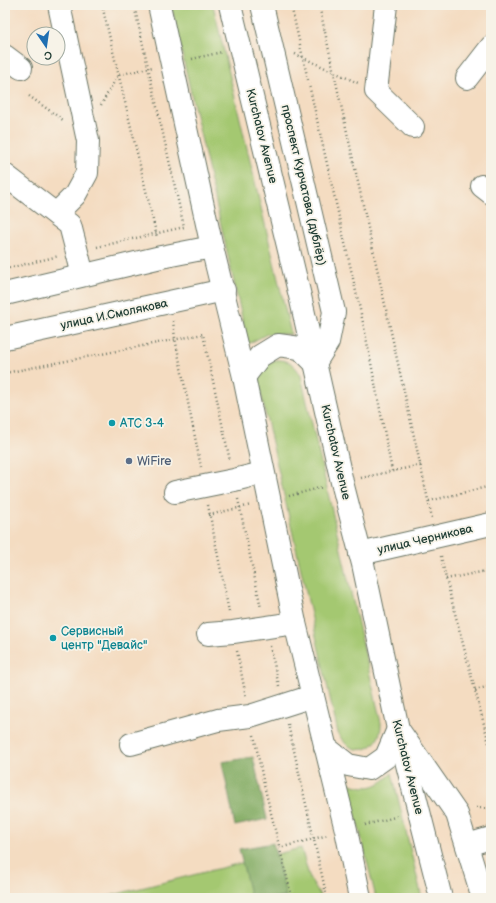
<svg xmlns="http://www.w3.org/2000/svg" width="496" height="903" viewBox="0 0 496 903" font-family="'Balsamiq Sans',sans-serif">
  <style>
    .green { fill: #a4c871; stroke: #628252 }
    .forest { fill: #83ac63; stroke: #51744c }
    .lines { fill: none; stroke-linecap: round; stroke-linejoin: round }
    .minor-casing { stroke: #6a7565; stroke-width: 24 }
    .major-casing { stroke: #6a7565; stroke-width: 24 }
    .path { stroke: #6a7565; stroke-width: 2.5; stroke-dasharray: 1 3; stroke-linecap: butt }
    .minor { stroke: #fff; stroke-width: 22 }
    .major { stroke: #fff; stroke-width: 22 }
    .culture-dot { fill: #0f9aa8; stroke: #f7f3e8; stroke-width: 1.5 }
    .service-dot { fill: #5c6f8a; stroke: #f7f3e8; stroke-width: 1.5 }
    .labels { text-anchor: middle; stroke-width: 3.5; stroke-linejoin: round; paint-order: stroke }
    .street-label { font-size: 12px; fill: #1f3d34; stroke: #f7f3e8 }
    .culture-label { font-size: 12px; fill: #0d838f; stroke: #f7f3e8; text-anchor: start }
    .service-label { font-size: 12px; fill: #4e5e75; stroke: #f7f3e8; text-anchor: start }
  </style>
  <rect width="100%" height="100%" fill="#f7f3e8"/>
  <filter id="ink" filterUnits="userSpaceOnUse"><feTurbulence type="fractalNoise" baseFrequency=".025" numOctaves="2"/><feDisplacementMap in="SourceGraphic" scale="8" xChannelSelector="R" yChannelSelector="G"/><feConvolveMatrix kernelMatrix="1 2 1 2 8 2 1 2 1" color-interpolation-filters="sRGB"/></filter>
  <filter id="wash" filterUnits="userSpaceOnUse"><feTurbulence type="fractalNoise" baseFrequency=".012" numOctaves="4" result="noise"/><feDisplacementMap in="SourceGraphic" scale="16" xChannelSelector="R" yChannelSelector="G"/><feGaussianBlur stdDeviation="0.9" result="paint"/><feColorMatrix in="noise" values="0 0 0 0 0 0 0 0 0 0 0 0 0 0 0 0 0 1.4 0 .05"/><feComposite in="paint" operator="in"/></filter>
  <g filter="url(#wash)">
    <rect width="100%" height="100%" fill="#f4dcc1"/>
    <!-- green -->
    <g class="green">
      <path d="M171 5H213L291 334H267L248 344Z"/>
      <path d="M275 360C288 359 295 364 301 376L381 723C382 752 351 760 338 733L259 385C259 372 263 365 275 360Z"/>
      <path d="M392 773 422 898H376L348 783C368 790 377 788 392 773Z"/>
      <path d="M301 848 310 879 322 898H101Z"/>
    </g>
    <!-- forest -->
    <g class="forest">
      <path d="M253 757 267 819 235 826 222 762Z"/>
      <path d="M273 843 286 896 279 898H251L239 849Z"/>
    </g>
  </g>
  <g filter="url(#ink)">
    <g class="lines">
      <defs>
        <g id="minor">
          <path d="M262 5 334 312 328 342 315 363"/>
          <path d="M386 5 376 91 413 127"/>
          <path d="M5 56 21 68"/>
          <path d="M467 78 491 47"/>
          <path d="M5 175 70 225 83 275"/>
          <path d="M482 186 491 193"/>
          <path d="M56 214 75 195 87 173 88 141 59 5"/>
          <path d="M5 294 161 257 212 247"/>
          <path d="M5 338 224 290"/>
          <path d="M175 492 234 480 263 473"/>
          <path d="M360 554 491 524"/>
          <path d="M208 634 233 632 295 623"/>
          <path d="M398 729 457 814 483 898"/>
          <path d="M131 744 218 720 250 716 313 696"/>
          <path d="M467 845 491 838"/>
        </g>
        <g id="major">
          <path d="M159 5 212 247 244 377 295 623 346 830 360 898"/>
          <path d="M230 5 300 296 342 482 363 564 398 729 441 898"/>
          <path d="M244 377 260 356 278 345 300 348 315 363"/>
          <path d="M325 747 348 765 369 769 386 757 398 729"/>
        </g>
      </defs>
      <!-- minor casing -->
      <use href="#minor" class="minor-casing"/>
      <!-- major casing -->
      <use href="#major" class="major-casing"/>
      <!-- path -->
      <g class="path">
        <path d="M102 5 157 237"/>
        <path d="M291 5 364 327 392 471"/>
        <path d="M319 5 432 518"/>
        <path d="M295 54 358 83"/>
        <path d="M192 59 222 52"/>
        <path d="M29 96 63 120"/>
        <path d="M101 105 118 75 153 67"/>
        <path d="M97 247 184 227 134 5"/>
        <path d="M5 269 59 256"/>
        <path d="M173 321 175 338 201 467"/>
        <path d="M5 373 203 334 230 461"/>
        <path d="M361 478 421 465"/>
        <path d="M289 496 323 487"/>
        <path d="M238 499 261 608"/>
        <path d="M429 501 491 486"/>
        <path d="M208 505 229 612"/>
        <path d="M209 515 251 505"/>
        <path d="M441 556 446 579 491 751"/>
        <path d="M446 579 491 570"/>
        <path d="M270 646 279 686"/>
        <path d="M237 651 246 697"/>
        <path d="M475 690 491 686"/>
        <path d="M288 724 327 898"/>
        <path d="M254 735 264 785 292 898"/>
        <path d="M476 808H491"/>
        <path d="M365 825 399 816"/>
        <path d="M279 848 328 835"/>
      </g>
      <!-- minor -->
      <use href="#minor" class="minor"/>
      <!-- major -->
      <use href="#major" class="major"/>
    </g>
  </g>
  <!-- markers -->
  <g class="culture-dot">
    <circle cx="112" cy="423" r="4"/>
    <circle cx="53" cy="638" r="4"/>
  </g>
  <circle class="service-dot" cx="129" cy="461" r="4"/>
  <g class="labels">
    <!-- street labels -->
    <g class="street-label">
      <text transform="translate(262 136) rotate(76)" y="4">Kurchatov Avenue</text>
      <text transform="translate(304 185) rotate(77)" y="4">проспект Курчатова (дублёр)</text>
      <text transform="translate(114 314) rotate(-12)" y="4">улица И.Смолякова</text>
      <text transform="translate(336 452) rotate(77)" y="4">Kurchatov Avenue</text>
      <text transform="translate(425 539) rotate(-13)" y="4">улица Черникова</text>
      <text transform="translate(408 767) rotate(76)" y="4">Kurchatov Avenue</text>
    </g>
    <!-- culture labels -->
    <g class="culture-label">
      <text x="120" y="427">АТС 3-4</text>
      <text x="61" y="635">Сервисный<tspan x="61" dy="14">центр "Девайс"</tspan></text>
    </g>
    <!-- service labels -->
    <g class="service-label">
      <text x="137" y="465">WiFire</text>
    </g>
  </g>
  <!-- margin -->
  <rect width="496" height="903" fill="none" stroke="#f7f3e8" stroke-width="20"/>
  <!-- north arrow -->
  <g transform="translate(46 46) rotate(167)"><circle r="19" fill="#f7f3e8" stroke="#a1aaa0"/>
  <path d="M0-3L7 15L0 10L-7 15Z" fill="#1f6fb2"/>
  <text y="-6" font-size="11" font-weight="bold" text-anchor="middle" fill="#1f3d34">С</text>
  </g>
</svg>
